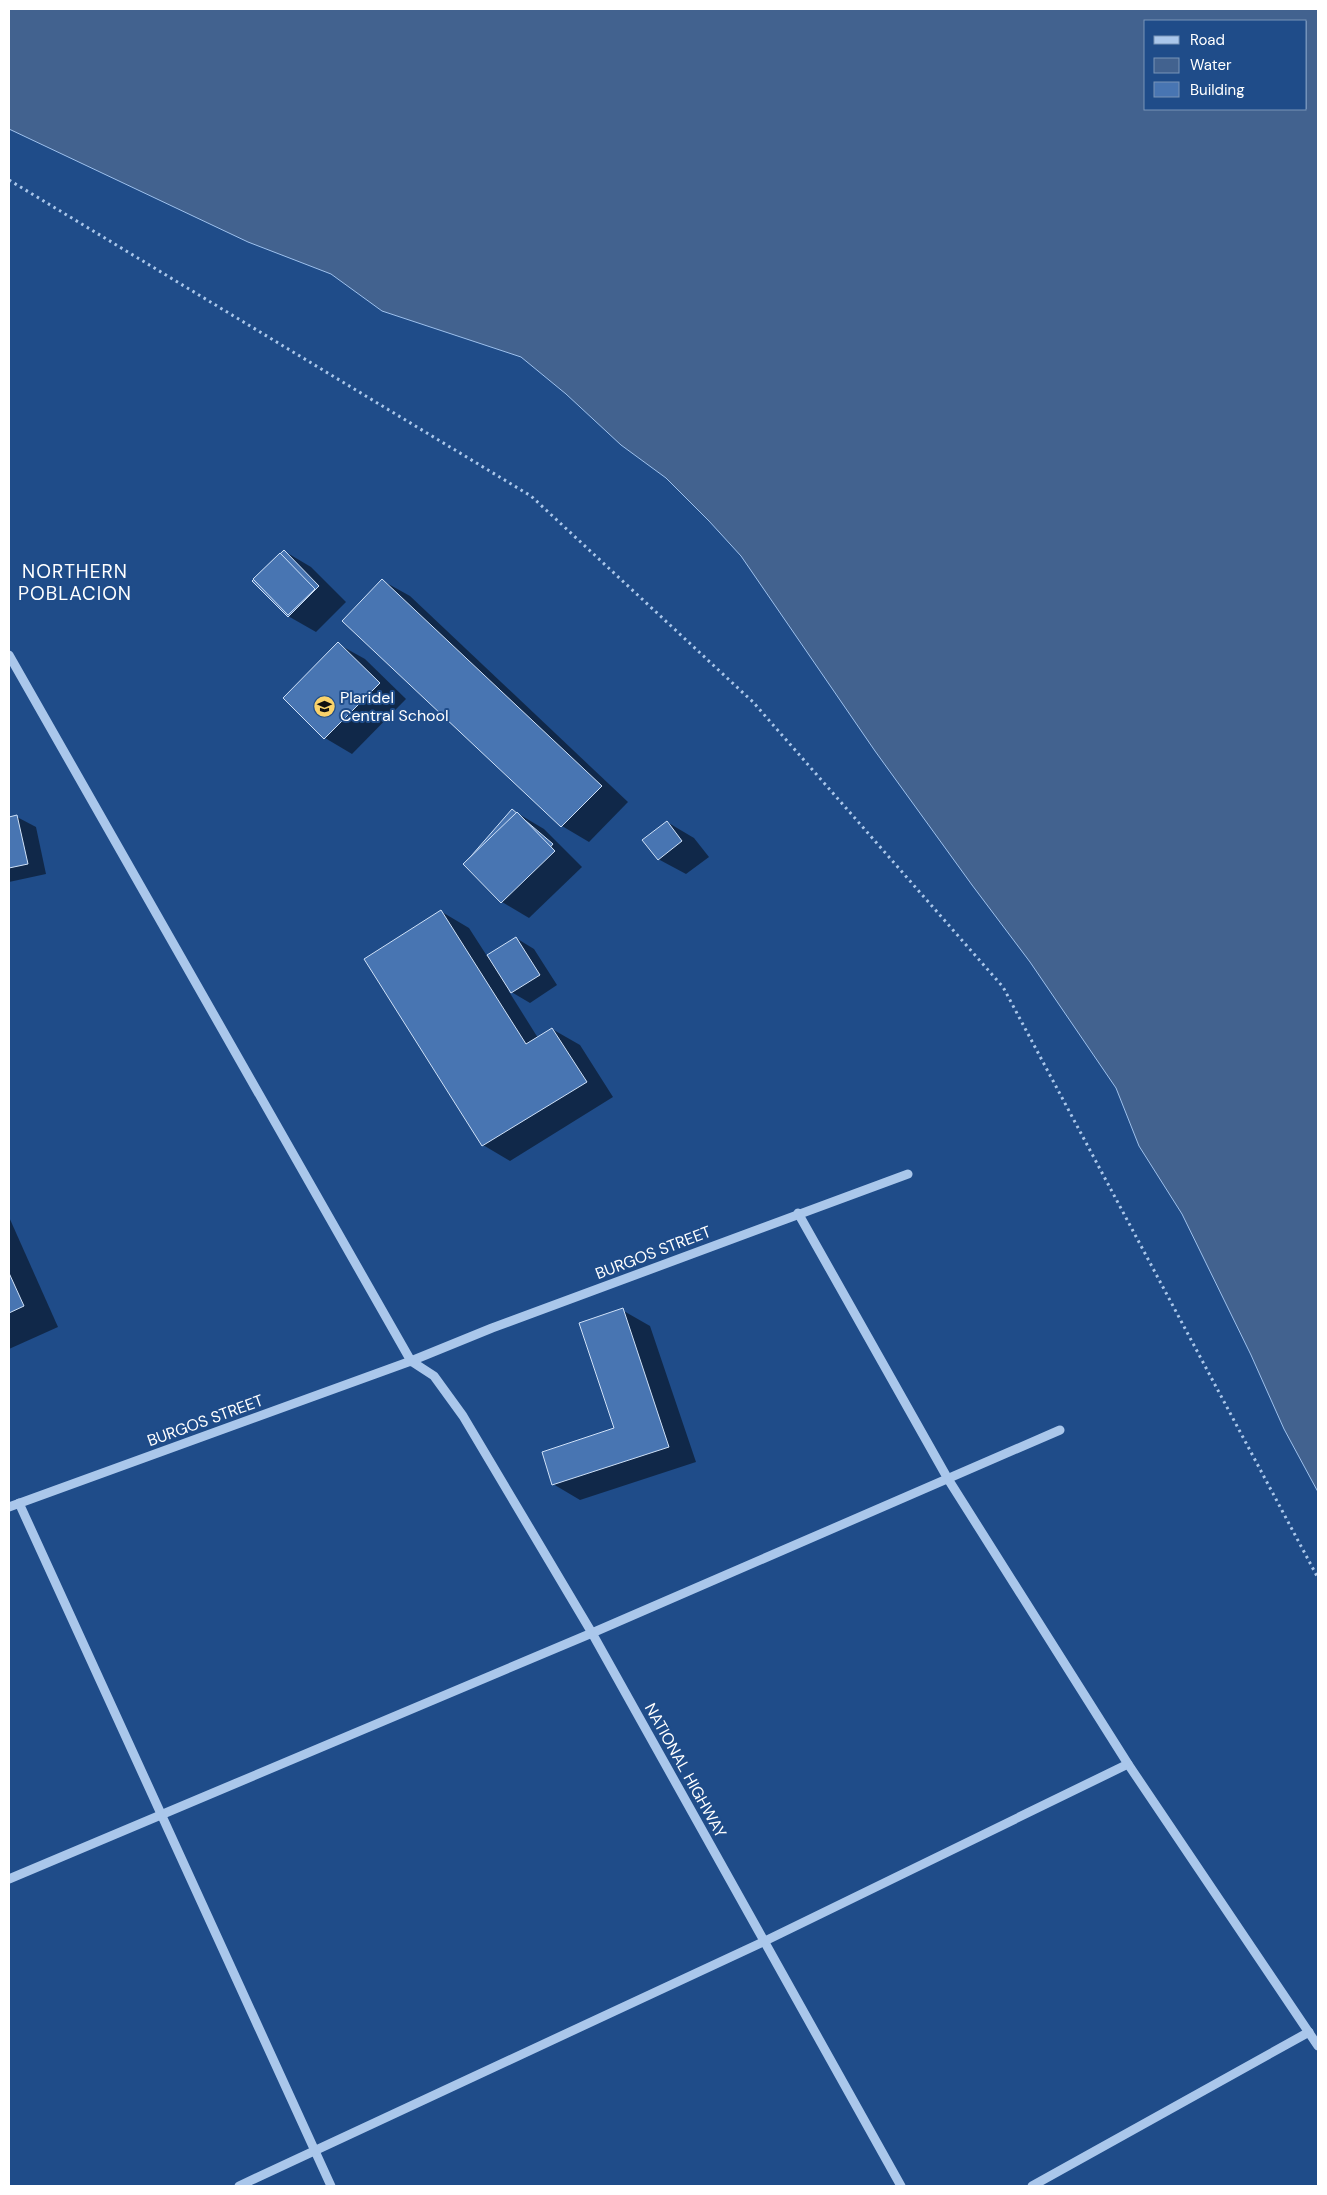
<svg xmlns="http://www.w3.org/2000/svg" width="1327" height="2195" viewBox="0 0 1327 2195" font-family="'DM Sans',sans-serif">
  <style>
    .water { fill: #42628f; stroke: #9ec1ed; fill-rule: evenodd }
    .shadow { fill: #0007 }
    .building { fill: #4875b2; stroke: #cfe1f8 }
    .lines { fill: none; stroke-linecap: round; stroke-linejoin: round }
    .path { stroke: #aac7eb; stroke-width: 3; stroke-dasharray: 2.5 4; stroke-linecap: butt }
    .minor { stroke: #aac7eb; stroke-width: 9 }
    .labels { text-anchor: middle; stroke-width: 4; stroke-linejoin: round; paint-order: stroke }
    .poi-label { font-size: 16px; fill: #fff; stroke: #1f4c89; text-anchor: start }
    .street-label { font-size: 16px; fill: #fff; stroke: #1f4c89 }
    .quarter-label { font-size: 19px; letter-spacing: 1px; fill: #fff; stroke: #1f4c89 }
  </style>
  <rect width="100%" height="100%" fill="#1f4c89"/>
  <!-- water -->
  <path class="water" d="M9 9H1318V1492L1284 1429 1251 1355 1182 1214 1139 1146 1116 1088 1030 962 972 885 875 751 741 556 709 521 666 478 621 445 566 394 521 357 382 311 331 274 248 242 9 129ZM1146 21H1306V109H1146Z"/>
  <!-- shadow -->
  <g class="shadow">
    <path d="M284 551 311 567 346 602 316 632 288 616Z"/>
    <path d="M383 581 410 596 628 802 589 842 562 826 344 621Z"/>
    <path d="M338 644 365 659 406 699 352 754 325 738 284 698Z"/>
    <path d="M512 810 544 829 582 867 529 918 502 902Z"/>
    <path d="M17 817 36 827 46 874 9 882V819Z"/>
    <path d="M667 822 694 838 709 857 686 874 658 859Z"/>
    <path d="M442 912 469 928 487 956 516 938 534 949 557 985 530 1003 508 990 538 1038 552 1029 580 1045 613 1097 510 1161 483 1145 365 959Z"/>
    <path d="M9 1217 58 1327 9 1349Z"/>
    <path d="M622 1310 650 1326 696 1462 580 1500 553 1484 615 1429Z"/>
  </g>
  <!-- building -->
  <g class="building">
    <path d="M284 550 319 586 288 617 252 581Z"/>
    <path d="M280 553 315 589 288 615 253 579Z"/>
    <path d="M382 579 602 786 561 827 342 621Z"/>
    <path d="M338 642 380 683 324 739 283 698Z"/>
    <path d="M512 809 553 844 505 899 465 863Z"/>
    <path d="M517 812 555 851 501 903 463 864Z"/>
    <path d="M17 815 28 864 9 868V817Z"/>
    <path d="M667 821 682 841 658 860 642 840Z"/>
    <path d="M441 910 526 1044 552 1028 587 1082 482 1146 364 959Z"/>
    <path d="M516 937 540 975 511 993 487 955Z"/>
    <path d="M9 1273 24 1306 9 1313Z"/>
    <path d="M623 1308 669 1447 552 1485 542 1452 614 1428 579 1323Z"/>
  </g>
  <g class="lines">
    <!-- path -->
    <path class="path" d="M9 180 531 496 753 702 1003 987 1318 1578"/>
    <!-- minor -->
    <g class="minor">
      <path d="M9 655 411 1361 492 1328 908 1174"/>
      <path d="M798 1213 948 1479 1128 1764 1318 2046"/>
      <path d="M19 1503 331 2186"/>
      <path d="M9 1507 411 1361 434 1376 463 1416 592 1633 901 2186"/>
      <path d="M9 1879 592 1633 1060 1430"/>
      <path d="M239 2186 765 1941 1128 1764"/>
      <path d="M1032 2186 1309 2032"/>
    </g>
  </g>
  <!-- icons -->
  <defs>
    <symbol id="school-disc" viewBox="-11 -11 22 22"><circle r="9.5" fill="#f9d26a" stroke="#1f4c89"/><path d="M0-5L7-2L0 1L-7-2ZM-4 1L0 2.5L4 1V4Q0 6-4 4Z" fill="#111"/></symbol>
  </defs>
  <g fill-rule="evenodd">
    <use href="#school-disc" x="312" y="694" width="25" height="25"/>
  </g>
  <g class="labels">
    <!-- poi labels -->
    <g class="poi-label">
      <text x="340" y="703">Plaridel<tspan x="340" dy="18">Central School</tspan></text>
    </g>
    <!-- street labels -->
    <g class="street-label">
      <text transform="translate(653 1252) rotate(-21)" y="6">BURGOS STREET</text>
      <text transform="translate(205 1420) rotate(-20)" y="6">BURGOS STREET</text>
      <text transform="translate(686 1770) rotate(61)" y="6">NATIONAL HIGHWAY</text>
    </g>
    <!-- quarter labels -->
    <g class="quarter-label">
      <text x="75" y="578">NORTHERN<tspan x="75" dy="22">POBLACION</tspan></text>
    </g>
  </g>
  <!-- border -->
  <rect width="1327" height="2195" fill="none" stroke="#ffffff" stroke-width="20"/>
  <!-- legend -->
  <rect x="1144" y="20" width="162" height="90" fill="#1f4c89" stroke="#7994b8"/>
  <rect x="1154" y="36" width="25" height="8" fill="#aac7eb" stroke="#7994b8"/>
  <text x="1190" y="45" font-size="15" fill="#ffffff">Road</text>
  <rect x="1154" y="58" width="25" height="15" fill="#42628f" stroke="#7994b8"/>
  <text x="1190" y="70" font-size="15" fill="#ffffff">Water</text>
  <rect x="1154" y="82" width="25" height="15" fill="#4875b2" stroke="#7994b8"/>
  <text x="1190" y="95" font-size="15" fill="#ffffff">Building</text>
</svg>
